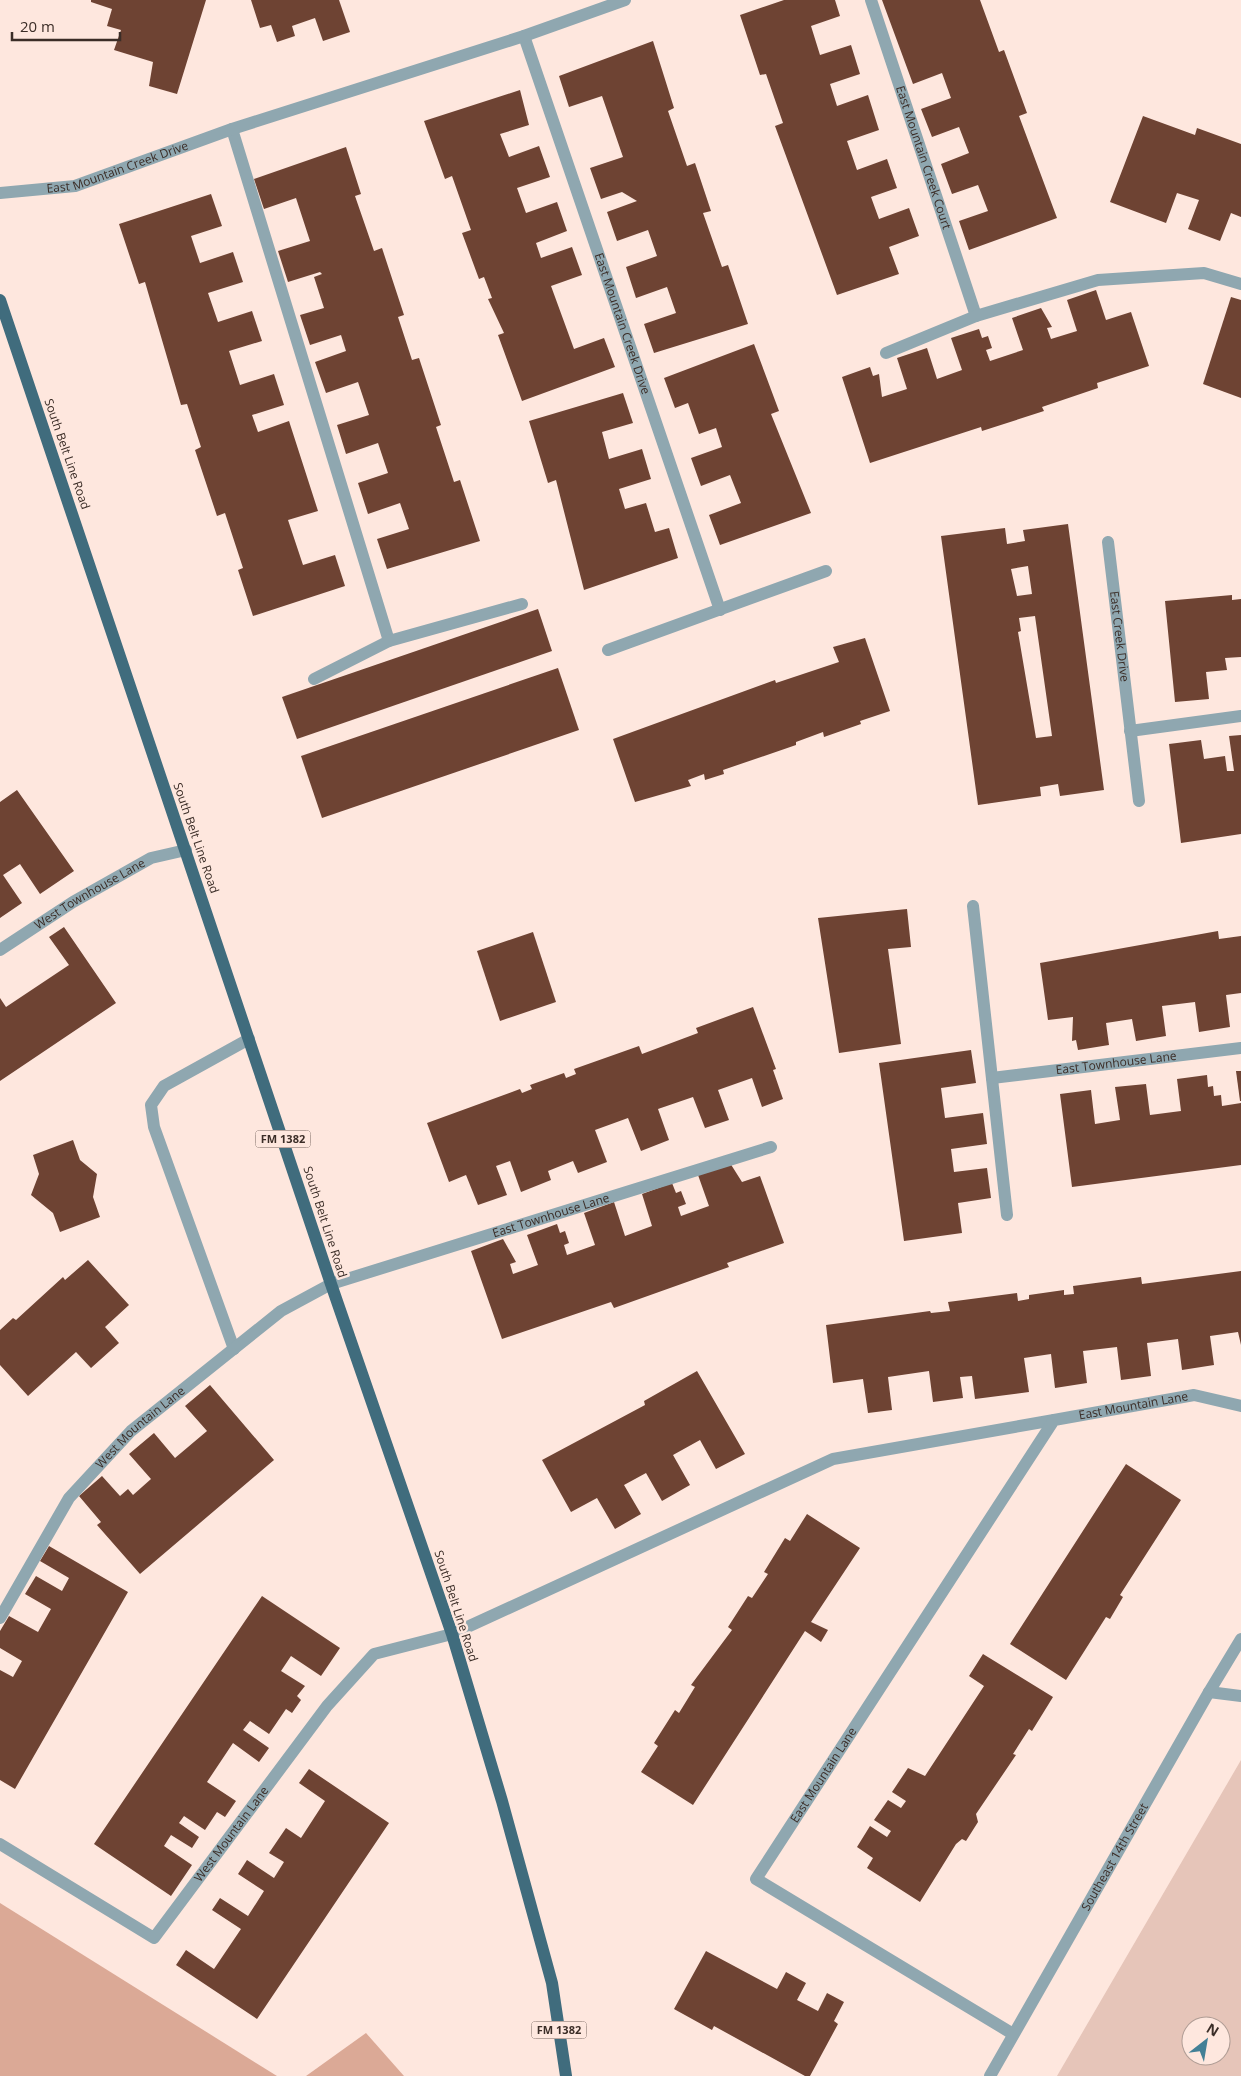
<svg xmlns="http://www.w3.org/2000/svg" width="1241" height="2076" viewBox="0 0 1241 2076" font-family="'Open Sans',sans-serif">
  <style>
    .green { fill: #e6c5b9; fill-rule: evenodd }
    .forest { fill: #dba996 }
    .building { fill: #6e4333; fill-rule: evenodd }
    .lines { fill: none; stroke-linecap: round; stroke-linejoin: round }
    .minor { stroke: #8fa7b0; stroke-width: 12 }
    .major { stroke: #406c7d; stroke-width: 12 }
    .labels { text-anchor: middle; stroke-width: 5; stroke-linejoin: round; paint-order: stroke }
    .shield { fill: #fee7de; stroke: #76655e; stroke-width: 1 }
    .shield-label { font-size: 11px; font-weight: bold; fill: #3b2d27 }
    .street-label { font-size: 12px; fill: #3b2d27; stroke: #fee7de }
  </style>
  <rect width="100%" height="100%" fill="#fee7de"/>
  <!-- green -->
  <path class="green" d="M1241 1760V2076H1057ZM1191 2026H1221V2056H1191Z"/>
  <!-- forest -->
  <g class="forest">
    <path d="M0 1903 277 2076H0Z"/>
    <path d="M366 2033 404 2076H306Z"/>
  </g>
  <!-- building -->
  <g class="building">
    <path d="M91 0H206L177 94 149 86 153 62 114 50 121 30 107 26 112 9 91 2Z"/>
    <path d="M251 0H339L350 32 323 41 315 18 292 26 295 36 277 42 271 25 260 28Z"/>
    <path d="M784 0H835L840 16 811 26 820 55 851 45 860 74 830 84 837 106 868 95 879 130 847 141 857 170 887 159 897 188 871 197 879 219 909 208 919 236 889 247 899 274 837 295 775 126 783 123 766 74 760 75 740 15Z"/>
    <path d="M882 0H980L999 52 1004 50 1027 113 1019 116 1057 218 969 250 959 221 988 211 978 185 952 194 941 164 969 153 959 127 932 137 921 109 951 98 942 73 913 84Z"/>
    <path d="M653 41 674 108 668 111 687 166 695 163 711 211 703 213 722 267 728 265 748 324 654 353 644 324 676 313 667 287 636 298 626 267 657 256 648 230 617 241 607 212 637 201 622 192 601 199 590 168 623 157 602 96 569 107 559 76Z"/>
    <path d="M520 90 529 125 500 134 509 157 539 146 550 177 517 188 526 213 557 202 567 231 536 243 541 258 572 247 582 275 551 286 574 349 604 338 615 367 522 401 498 335 504 333 488 299 492 298 484 277 479 279 462 233 471 230 452 176 445 179 424 121Z"/>
    <path d="M1143 116 1195 135 1197 128 1241 144V217L1231 213 1220 241 1188 229 1199 200 1177 193 1166 223 1110 202Z"/>
    <path d="M346 147 361 194 355 196 374 251 382 248 404 315 398 317 412 360 419 358 441 425 436 427 454 482 460 480 480 541 387 569 377 539 409 529 400 503 368 514 358 483 388 473 378 443 346 454 337 425 369 415 358 382 326 393 315 362 346 351 341 335 310 345 300 315 324 308 314 277 322 274 320 272 288 282 278 251 310 241 296 198 264 209 254 179Z"/>
    <path d="M211 194 222 226 191 236 200 263 233 252 243 282 208 293 218 322 252 311 262 341 229 351 240 385 274 374 284 405 252 415 258 432 289 421 318 511 288 520 303 565 335 555 345 586 253 616 238 570 243 568 225 513 217 516 195 450 201 447 187 404 181 405 145 282 139 284 119 224Z"/>
    <path d="M1096 290 1106 320 1131 312 1149 366 1097 383 1098 388 1042 407 1044 411 982 431 981 427 870 463 842 377 870 367 873 376 879 374 882 397 907 389 897 358 927 348 937 379 962 370 951 338 979 329 982 338 988 336 992 348 986 350 990 361 1023 350 1012 318 1041 308 1052 327 1047 328 1051 339 1077 331 1067 300Z"/>
    <path d="M1231 297 1241 300V398L1203 384Z"/>
    <path d="M754 344 779 411 771 414 811 513 720 545 709 515 741 503 730 475 701 486 691 458 722 447 716 428 699 434 688 403 675 408 664 378Z"/>
    <path d="M623 393 633 423 602 432 609 459 642 449 651 479 619 489 625 509 646 503 655 532 669 528 678 558 584 590 556 480 548 483 529 421Z"/>
    <path d="M1068 524 1104 790 1060 796 1058 784 1040 787 1041 796 978 805 941 536 1005 528 1007 544 1025 541 1023 530ZM1028 566 1032 594 1017 596 1011 569ZM1035 616 1052 736 1036 738 1018 632 1021 631 1019 618Z"/>
    <path d="M1232 595V600L1241 599V657L1225 658 1227 670 1206 672 1209 699 1175 702 1165 601Z"/>
    <path d="M538 609 552 651 297 739 282 697Z"/>
    <path d="M865 638 890 711 860 721 861 724 824 737 823 732 796 742V745L723 770 724 774 705 780 704 774 688 780 691 786 635 802 613 739 775 680 776 683 839 662 833 647Z"/>
    <path d="M558 668 579 730 322 818 301 756Z"/>
    <path d="M1241 735V834L1181 843 1169 744 1201 740 1204 759 1225 756 1227 771H1234L1229 736Z"/>
    <path d="M17 790 74 871 40 894 20 864 3 875 22 903 0 918V802Z"/>
    <path d="M907 909 911 947 888 949 901 1044 839 1053 818 918Z"/>
    <path d="M64 927 116 1003 0 1081V998L6 1007 69 965 49 937Z"/>
    <path d="M1218 931 1219 939 1241 936V993L1226 995 1230 1027 1199 1032 1195 1002 1162 1006 1166 1036 1136 1041 1132 1019 1106 1023 1109 1045 1078 1050 1076 1040 1072 1041 1073 1017 1048 1020 1040 963Z"/>
    <path d="M533 932 556 1002 500 1021 477 951Z"/>
    <path d="M753 1007 776 1069 773 1070 783 1099 762 1107 752 1078 718 1090 729 1120 705 1128 693 1097 658 1109 669 1140 641 1151 628 1118 595 1130 607 1162 578 1173 573 1161 548 1171 551 1180 521 1192 510 1161 496 1166 507 1195 478 1205 466 1175 449 1182 427 1123 520 1089 522 1093 532 1089 530 1085 564 1073 566 1078 576 1074 574 1069 639 1046 642 1054 698 1033 696 1028Z"/>
    <path d="M971 1050 976 1083 941 1088 945 1118 983 1113 987 1144 951 1149 954 1172 987 1168 991 1198 958 1203 962 1233 904 1241 879 1063Z"/>
    <path d="M1236 1071H1241V1101H1240Z"/>
    <path d="M1207 1075 1208 1087 1213 1086 1214 1096 1221 1095 1222 1106 1241 1103V1165L1072 1187 1060 1094 1091 1090 1095 1124 1120 1120 1115 1087 1146 1084 1150 1115 1181 1111 1177 1079Z"/>
    <path d="M73 1140 80 1160 97 1174 93 1197 100 1217 60 1232 53 1213 31 1195 39 1174 33 1155Z"/>
    <path d="M730 1163 742 1182 760 1176 784 1243 727 1263 729 1267 614 1308 611 1302 502 1339 471 1251 503 1239 516 1262 510 1264 513 1274 538 1265 527 1235 557 1224 560 1233 565 1231 569 1243 564 1245 567 1255 595 1245 584 1213 614 1202 625 1236 652 1226 642 1194 672 1183 676 1193 681 1191 686 1204 678 1207 681 1216 709 1206 698 1175Z"/>
    <path d="M88 1260 129 1305 105 1327 119 1343 91 1368 76 1352 28 1396 0 1365V1330L13 1318 16 1320 63 1277 65 1280Z"/>
    <path d="M1241 1271V1345L1238 1332 1210 1336 1214 1365 1182 1370 1178 1339 1147 1343 1151 1376 1121 1380 1117 1347 1083 1351 1087 1383 1055 1388 1051 1354 1024 1358 1029 1392 975 1399 972 1376 960 1377 963 1398 933 1402 929 1371 888 1377 892 1410 868 1413 863 1379 833 1383 826 1325 930 1311 931 1313 950 1311 948 1302 1017 1293 1018 1301 1029 1299V1295L1064 1290V1295L1074 1294 1073 1286 1141 1277 1142 1284Z"/>
    <path d="M697 1371 745 1454 716 1469 700 1440 673 1455 690 1485 662 1501 646 1473 624 1485 641 1514 615 1529 597 1498 571 1512 542 1460 645 1405 644 1401Z"/>
    <path d="M210 1385 274 1460 140 1574 97 1525 101 1522 79 1496 102 1476 120 1496 128 1489 133 1495 151 1479 129 1454 154 1433 175 1458 207 1431 185 1406Z"/>
    <path d="M1126 1464 1181 1500 1120 1595 1123 1597 1110 1619 1106 1617 1066 1680 1010 1644Z"/>
    <path d="M807 1514 860 1548 811 1622 828 1630 821 1642 805 1631 693 1805 641 1772 658 1746 654 1743 675 1710 679 1713 695 1687 691 1685 732 1630 728 1627 748 1596 752 1598 768 1574 764 1572 785 1538 790 1541Z"/>
    <path d="M49 1546 128 1592 15 1789 0 1780V1670L13 1677 22 1661 0 1648V1631L9 1616 38 1632 51 1609 25 1594 36 1576 62 1591 69 1578 40 1561Z"/>
    <path d="M262 1596 340 1648 321 1676 291 1656 281 1671 305 1686 297 1696 301 1700 292 1713 286 1709 269 1734 250 1721 243 1730 269 1748 259 1762 233 1743 207 1782 236 1801 225 1817 217 1812 205 1830 184 1816 179 1823 199 1837 192 1848 171 1835 164 1846 192 1865 171 1896 94 1844Z"/>
    <path d="M983 1654 1053 1697 1032 1731 1029 1729 1013 1754 1016 1755 976 1814 978 1822 966 1841 962 1839 956 1844 920 1902 867 1868 873 1858 857 1847 870 1826 887 1837 891 1831 874 1820 888 1800 901 1808 906 1801 892 1792 908 1768 925 1776 984 1686 969 1676Z"/>
    <path d="M309 1769 389 1823 257 2019 176 1965 186 1950 214 1969 241 1929 212 1910 220 1898 248 1916 264 1891 238 1874 247 1860 274 1878 284 1862 269 1853 286 1828 301 1838 325 1801 299 1783Z"/>
    <path d="M706 1951 777 1989 786 1972 806 1983 797 2000 818 2011 827 1993 844 2002 834 2021 838 2024 810 2076H805L714 2026 712 2030 674 2009Z"/>
  </g>
  <g class="lines">
    <!-- minor -->
    <g class="minor">
      <path id="s1" d="M871 0 976 316"/>
      <path id="s2" d="M524 36 720 610"/>
      <path d="M232 129 389 641"/>
      <path id="s3" d="M0 193 75 186 232 129 524 36 625 0"/>
      <path d="M886 353 976 316 1098 280 1204 273 1241 284"/>
      <path id="s4" d="M1108 542 1139 801"/>
      <path d="M608 650 826 571"/>
      <path d="M314 679 389 641 522 604"/>
      <path d="M1130 731 1241 716"/>
      <path d="M973 906 1007 1215"/>
      <path id="s5" d="M0 950 73 902 151 858 186 850"/>
      <path id="s6" d="M992 1078 1241 1048"/>
      <path d="M234 1349 154 1127 151 1105 164 1086 249 1039"/>
      <path id="s7" d="M0 1618 69 1498 131 1431 281 1311 331 1284 771 1147"/>
      <path d="M1209 1692 1241 1696"/>
      <path id="s8" d="M0 1844 154 1938 327 1706 374 1654 452 1634 833 1459 1054 1420"/>
      <path id="s9" d="M1013 2034 756 1879 1054 1420 1194 1395 1241 1406"/>
      <path id="s10" d="M990 2076 1209 1692 1241 1639"/>
    </g>
    <!-- major -->
    <path class="major" d="M0 300 331 1284 452 1634 502 1801 552 1983 566 2076"/>
  </g>
  <g class="labels">
    <!-- shield labels -->
    <g class="shield">
      <rect x="255.5" y="1130.5" width="55" height="17" rx="4"/>
      <rect x="531.5" y="2021.5" width="55" height="17" rx="4"/>
    </g>
    <g class="shield-label">
      <text x="283" y="1143">FM 1382</text>
      <text x="559" y="2034">FM 1382</text>
    </g>
    <!-- street labels -->
    <g class="street-label">
      <text dy="4" stroke="none"><textPath href="#s1" startOffset="166">East Mountain Creek Court</textPath></text>
      <text dy="4" stroke="none"><textPath href="#s3" startOffset="121">East Mountain Creek Drive</textPath></text>
      <text dy="4" stroke="none"><textPath href="#s2" startOffset="304">East Mountain Creek Drive</textPath></text>
      <text transform="translate(67 454) rotate(71)" y="4">South Belt Line Road</text>
      <text dy="4" stroke="none"><textPath href="#s4" startOffset="95">East Creek Drive</textPath></text>
      <text transform="translate(196 838) rotate(71)" y="4">South Belt Line Road</text>
      <text dy="4" stroke="none"><textPath href="#s5" startOffset="106">West Townhouse Lane</textPath></text>
      <text dy="4" stroke="none"><textPath href="#s6" startOffset="125">East Townhouse Lane</textPath></text>
      <text dy="4" stroke="none"><textPath href="#s7" startOffset="709">East Townhouse Lane</textPath></text>
      <text transform="translate(325 1222) rotate(72)" y="4">South Belt Line Road</text>
      <text dy="4" stroke="none"><textPath href="#s9" startOffset="928">East Mountain Lane</textPath></text>
      <text dy="4" stroke="none"><textPath href="#s7" startOffset="239">West Mountain Lane</textPath></text>
      <text transform="translate(456 1606) rotate(72)" y="4">South Belt Line Road</text>
      <text dy="4" stroke="none"><textPath href="#s9" startOffset="424">East Mountain Lane</textPath></text>
      <text dy="4" stroke="none"><textPath href="#s8" startOffset="310">West Mountain Lane</textPath></text>
      <text dy="4" stroke="none"><textPath href="#s10" startOffset="252">Southeast 14th Street</textPath></text>
    </g>
  </g>
  <!-- north arrow -->
  <g transform="translate(1206 2041) rotate(31)"><circle r="24" fill="#fee7de" stroke="#b09d95"/>
  <path d="M0-4L9 19L0 12L-9 19Z" fill="#438096"/>
  <text y="-8" font-size="14" font-weight="bold" text-anchor="middle" fill="#3b2d27">N</text>
  </g>
  <!-- scale -->
  <path d="M12 32v8h108v-8" fill="none" stroke="#3b2d27" stroke-width="2.5"/>
  <text x="20" y="32" font-size="15" fill="#3b2d27" stroke="#fee7de" stroke-width="4" paint-order="stroke">20 m</text>
</svg>
